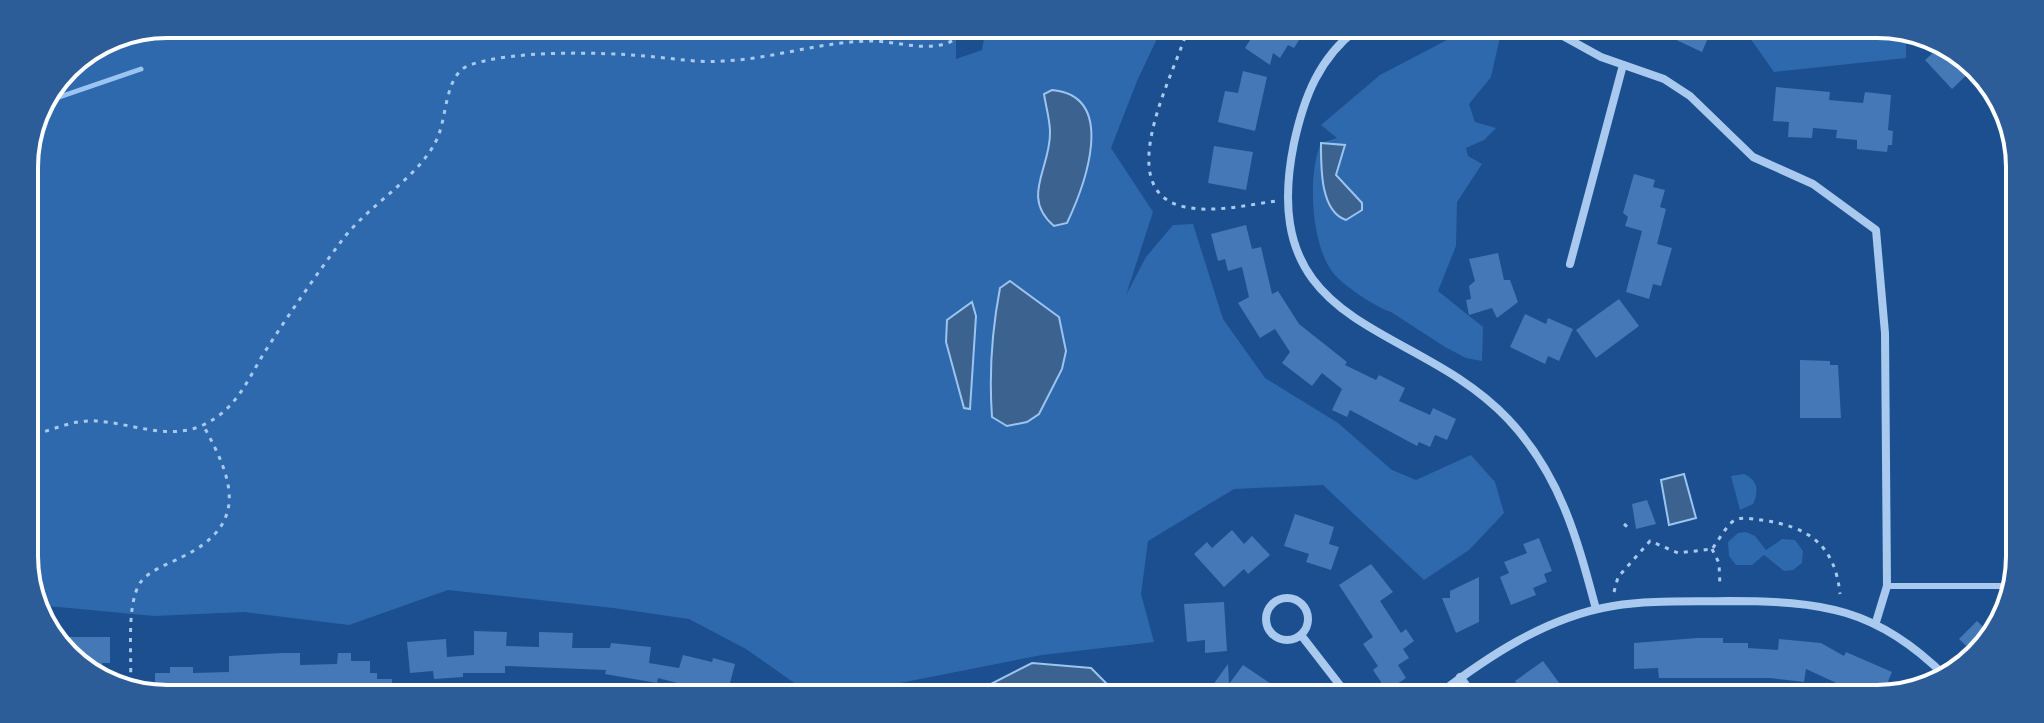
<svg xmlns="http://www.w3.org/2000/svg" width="2044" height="723" viewBox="0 0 2044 723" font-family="'Noto Sans',sans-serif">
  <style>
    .green { fill: #2e69ad }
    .water { fill: #3c6290; stroke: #9cc4f0; stroke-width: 2 }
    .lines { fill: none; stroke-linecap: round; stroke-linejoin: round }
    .stream { stroke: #9cc4f0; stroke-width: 5 }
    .building { fill: #4478b7 }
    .path { stroke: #a9c9ee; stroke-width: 3; stroke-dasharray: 4 6; stroke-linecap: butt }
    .lane { stroke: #a9c9ee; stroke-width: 6 }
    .street { stroke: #a9c9ee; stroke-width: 8 }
    .rim { fill: none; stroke: #fff; stroke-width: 4 }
  </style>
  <rect width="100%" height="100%" fill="#1b4f8f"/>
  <!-- green -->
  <g class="green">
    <path d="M167 24 956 27V59L982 50 986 27 1162 28 1137 81 1111 148 1153 212 1126 295 1146 257 1173 225 1193 224 1223 319 1265 378 1338 423 1392 470 1416 480 1471 455 1495 482 1504 513 1469 550 1424 580 1323 485 1234 489 1148 541 1141 594 1154 642 1042 655 854 692 810 694 746 649 689 619 613 608 448 590 349 625 245 612 154 616 37 605 27 583 24 158 39 104 73 60Z"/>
    <path d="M1466 30H1495L1500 37 1491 77 1469 104 1475 122 1496 128 1484 140 1466 148 1468 156 1482 164 1457 202 1456 246 1438 291 1483 327 1482 361 1466 358 1445 347 1391 312C1377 308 1344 286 1334 274 1311 247 1307 174 1321 143L1337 138 1321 125 1380 75Z"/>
    <path d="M1745 31H1906V58L1774 72Z"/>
    <path d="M1744 474C1758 480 1759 491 1753 504L1740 510 1731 476Z"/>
    <path d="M1746 532 1755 536 1766 550 1782 539 1795 540 1803 551 1802 563 1793 570 1784 571 1764 555 1752 565H1736L1729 556 1728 542 1738 533Z"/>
  </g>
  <!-- water -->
  <g class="water">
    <path d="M1052 90C1119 96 1084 187 1067 223L1054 226C1020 197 1051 168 1050 132 1050 120 1046 107 1044 94Z"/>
    <path d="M1321 143 1345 145 1336 175 1362 203V210L1346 220C1320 211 1321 167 1321 143Z"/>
    <path d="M1010 281 1059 317 1066 351 1062 369 1039 414 1027 422 1007 426 992 417C989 375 992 330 1000 288Z"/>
    <path d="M972 302 976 316 970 409 964 408 946 342 947 320Z"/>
    <path d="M1684 474 1696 518 1669 525 1661 480Z"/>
    <path d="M1032 663 1091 668 1119 696 930 695 991 684Z"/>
  </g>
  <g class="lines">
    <!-- stream -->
    <path class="stream" d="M39 104 141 69"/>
  </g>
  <!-- building -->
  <g class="building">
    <path d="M1257 29H1306L1294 48 1288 45 1280 58 1273 53 1270 65 1245 48Z"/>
    <path d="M1655 30 1711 31 1702 52Z"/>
    <path d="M1942 45 1974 68 1952 89 1925 60Z"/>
    <path d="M1243 71 1267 77 1255 131 1218 122 1225 91 1238 93Z"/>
    <path d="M1776 87 1830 92 1829 100 1863 103 1865 92 1891 95 1888 130 1893 131 1892 145H1888L1887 152 1857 149V140L1836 138 1837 130 1813 128 1812 138 1788 137 1789 122 1773 121Z"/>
    <path d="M1214 146 1253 152 1246 190 1208 183Z"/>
    <path d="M1634 174 1655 180 1653 187 1665 190 1660 207 1666 209 1657 244 1672 248 1661 286 1653 284 1649 299 1626 292 1642 231 1625 226 1628 217 1623 213Z"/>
    <path d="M1246 225 1252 249 1261 247 1272 294 1278 291 1299 324 1347 362 1345 365 1376 380 1379 375 1405 388 1399 401 1430 415 1433 408 1456 419 1447 440 1435 435 1430 447 1419 442 1417 446 1350 410 1347 417 1332 410 1342 389 1322 373 1312 386 1282 363 1290 352 1275 329 1260 338 1238 303 1249 297 1242 267 1228 271 1225 259 1218 261 1211 234Z"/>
    <path d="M1498 253 1504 280H1510L1518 302 1497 318 1492 308 1469 315 1466 300 1471 299 1469 286 1475 281 1469 259Z"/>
    <path d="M1619 299 1639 326 1596 358 1576 330Z"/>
    <path d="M1525 314 1546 324 1548 318 1573 329 1559 361 1548 356 1545 364 1510 347Z"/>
    <path d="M1800 360 1830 361V365H1838L1841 418H1800Z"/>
    <path d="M1647 500 1656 524 1636 529 1632 504Z"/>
    <path d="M1295 514 1334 527 1329 544 1339 547 1331 570 1306 562 1309 554 1284 546Z"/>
    <path d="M1232 530 1244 544 1252 536 1270 555 1248 574 1244 569 1224 587 1194 554 1207 542 1212 548Z"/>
    <path d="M1539 538 1552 571 1544 574 1547 582 1533 588 1536 595 1511 605 1500 577 1509 573 1504 562 1527 553 1523 544Z"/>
    <path d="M1371 564 1393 592 1380 601 1401 633 1406 629 1414 641 1403 649 1409 658 1398 665 1406 678 1387 691 1373 670 1378 666 1363 644 1373 637 1339 585Z"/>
    <path d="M1479 577V622L1456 633 1442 598H1450V591Z"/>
    <path d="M1224 602 1227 651 1205 653V640L1187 642 1184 604Z"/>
    <path d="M1977 621 1990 633 1975 654 1959 639Z"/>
    <path d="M474 631 507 632 506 646 539 647V632L573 633 572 648H610L611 643 651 647 649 663 679 668 683 655 712 662 713 658 735 664 730 683 757 691 756 694H699L683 690 685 685 658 678 657 683 605 674 606 670 505 666V673H463V677L434 679 433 671 410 673 407 642 446 639 447 657 474 655Z"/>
    <path d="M53 637H110V663H102V668H87L59 650Z"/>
    <path d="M1697 638H1723V643H1748V648L1778 650 1779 639 1821 643 1844 656 1846 652 1892 672 1888 681 1900 693 1886 699H1840L1845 687 1806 669 1804 682 1770 678H1659L1658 668 1634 669V643Z"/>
    <path d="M283 653H300V665L337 664 338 653H351V661H370V673H377V679H392V693L155 692V673H170V667H193V673L229 672V656Z"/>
    <path d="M1543 661 1560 684 1557 686 1565 697H1527L1515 681Z"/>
    <path d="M1228 664 1229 684 1243 665 1277 688 1271 696H1220L1210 689Z"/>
  </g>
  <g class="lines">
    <!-- path -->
    <g class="path">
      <path d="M1188 28C1176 71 1108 191 1185 207 1214 213 1247 205 1276 201"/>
      <path d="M26 437C48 432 73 419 96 421 131 423 169 441 203 425 236 410 247 381 264 353 289 314 316 275 343 239 369 205 416 179 435 143 448 121 443 74 470 65 513 50 599 52 645 56 671 58 697 63 723 61 773 59 822 41 873 41 907 42 943 59 969 27"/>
      <path d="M1624 524 1631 530"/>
      <path d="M1712 549 1719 563 1720 586"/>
      <path d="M1614 592 1618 577 1650 541 1678 553 1712 549C1718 541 1724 530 1731 523 1739 515 1751 519 1761 520 1807 526 1835 544 1840 594"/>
      <path d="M130 692C133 661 125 607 140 583 149 570 169 564 182 557 250 524 233 479 203 425"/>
    </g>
    <!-- lane -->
    <path class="lane" d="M1887 586H2013"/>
    <!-- street -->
    <g class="street">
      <path d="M1357 29C1319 58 1304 97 1294 143 1255 334 1415 320 1508 419 1560 474 1577 538 1596 609"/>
      <path d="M1552 30 1601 57 1664 79 1690 96 1753 157 1813 184 1876 230 1885 333 1887 586 1876 622"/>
      <path d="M1570 264 1623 65"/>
      <circle cx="1287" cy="619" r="21"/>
      <path d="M1301 635 1349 697"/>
      <path d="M1460 677 1475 697"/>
      <path d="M1435 697C1487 657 1546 617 1613 606 1651 600 1690 602 1729 601 1821 601 1877 608 1945 676"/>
    </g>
  </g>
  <!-- crop -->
  <path d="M0 0H2044V723H0ZM167 38H1877A129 129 0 0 1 2006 167V556A129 129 0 0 1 1877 685H167A129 129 0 0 1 38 556V167A129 129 0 0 1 167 38Z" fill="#2d5d98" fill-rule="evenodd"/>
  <path class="rim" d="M167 38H1877A129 129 0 0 1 2006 167V556A129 129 0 0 1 1877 685H167A129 129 0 0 1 38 556V167A129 129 0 0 1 167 38Z"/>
</svg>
